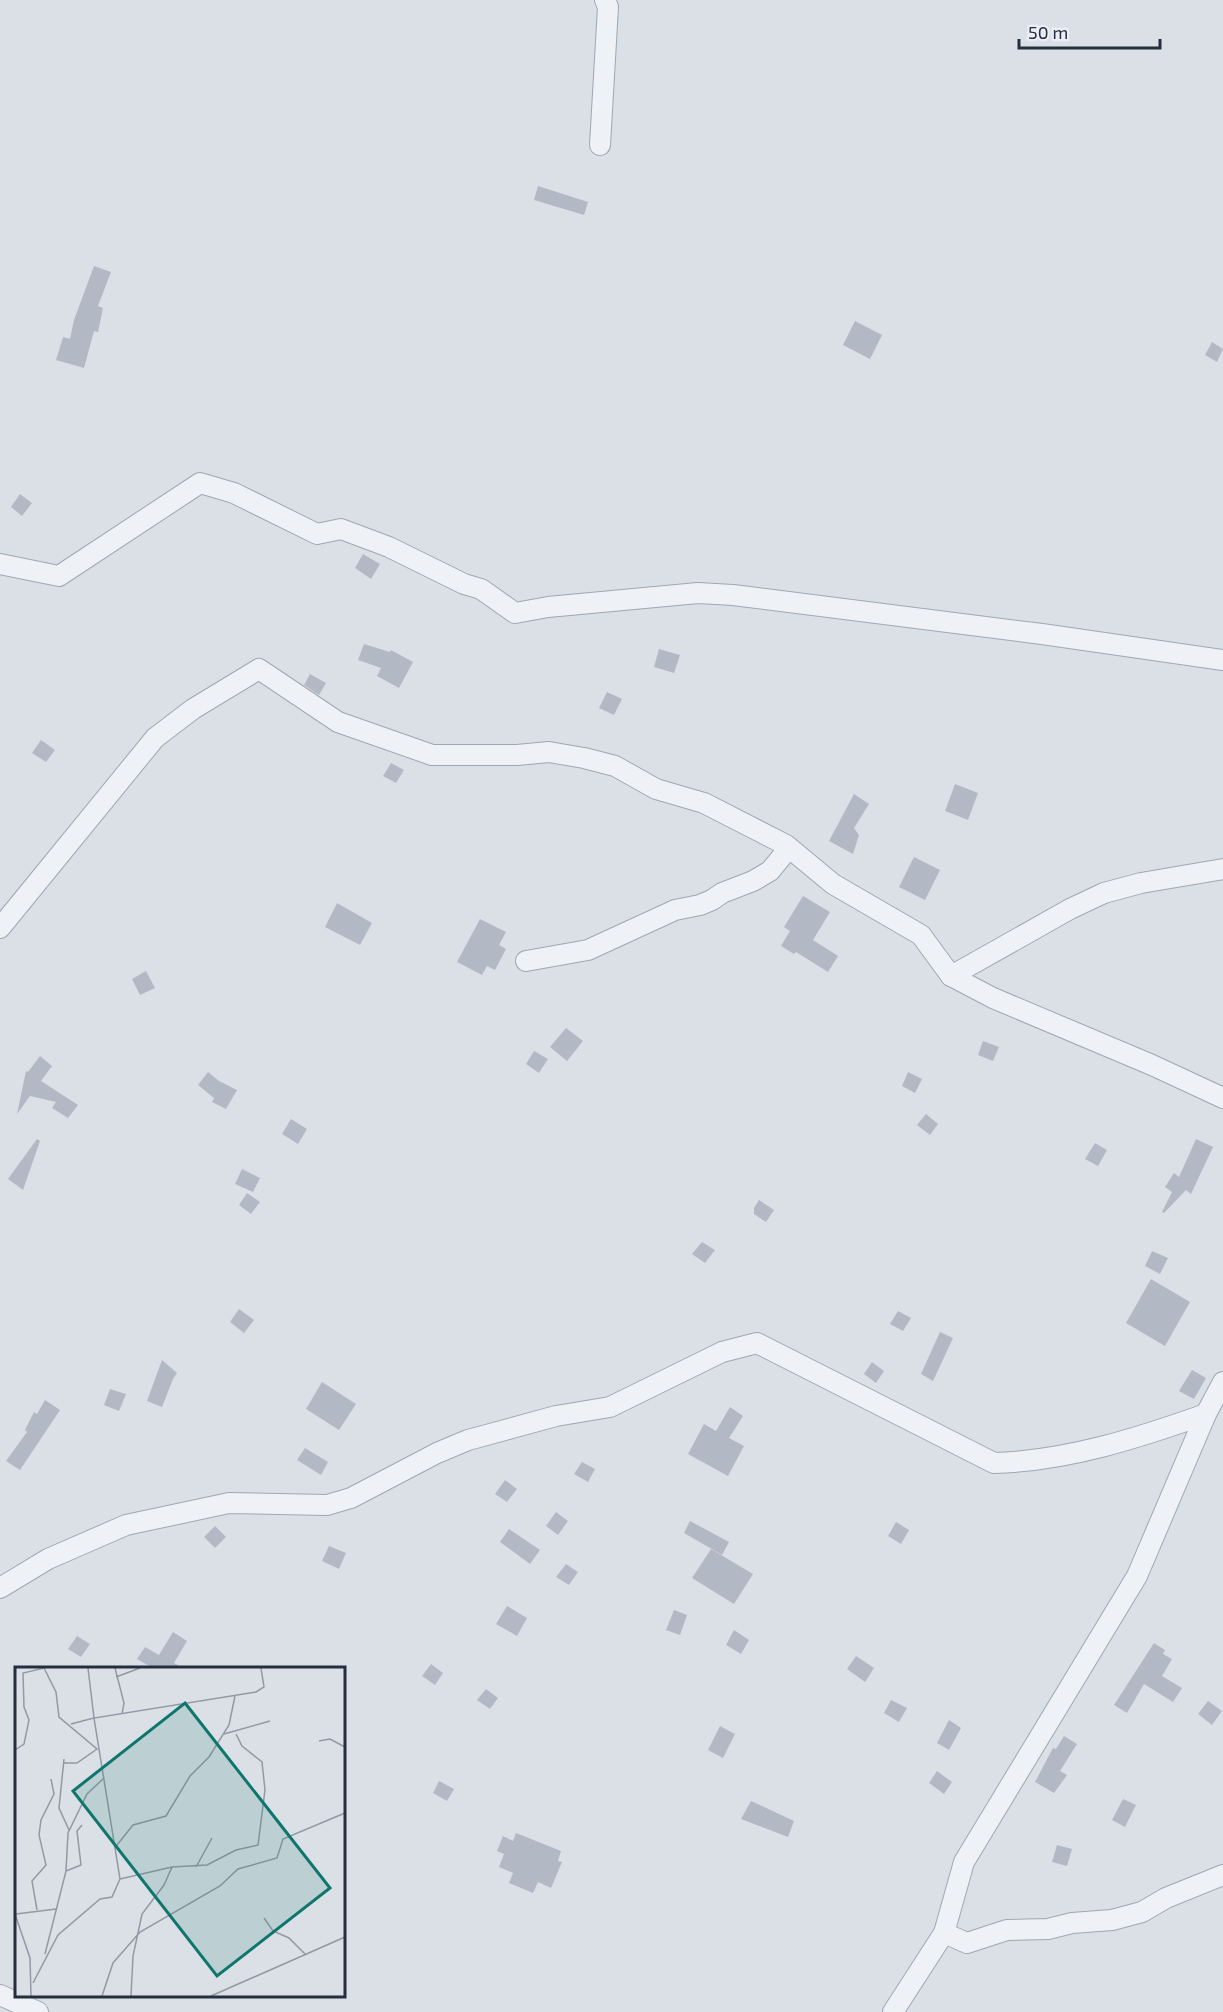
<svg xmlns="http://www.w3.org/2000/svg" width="1223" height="2012" viewBox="0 0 1223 2012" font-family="'Exo 2',sans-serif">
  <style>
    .building { fill: #b2b9c5 }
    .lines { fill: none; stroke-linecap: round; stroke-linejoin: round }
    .street-casing { stroke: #a0a7b1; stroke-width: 22 }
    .street { stroke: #eef1f5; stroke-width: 20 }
    .inset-road { fill: none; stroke: #9299a4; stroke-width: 1.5 }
    .view { fill: #0f766e; fill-opacity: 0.15; stroke: #0f766e; stroke-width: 3 }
    .inset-edge { fill: none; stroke: #242e3f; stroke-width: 3 }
  </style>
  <rect width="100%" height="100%" fill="#dbe0e7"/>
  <!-- building -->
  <g class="building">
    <path d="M538 186 588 202 584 215 534 200Z"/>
    <path d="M94 266 111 272 98 306 103 308 98 332 94 331 84 368 56 360 63 337 70 339 74 320Z"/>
    <path d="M855 321 882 335 870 359 843 345Z"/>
    <path d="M1212 342 1223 349 1217 362 1205 355Z"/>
    <path d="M20 494 32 503 22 516 11 507Z"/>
    <path d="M363 554 380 564 371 579 355 568Z"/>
    <path d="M364 644 390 652 391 650 413 662 399 688 377 676 381 668 358 660Z"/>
    <path d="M659 649 680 655 674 673 654 667Z"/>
    <path d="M310 674 326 683 319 695 304 685Z"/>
    <path d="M607 692 622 699 614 715 599 708Z"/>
    <path d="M41 740 55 750 46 762 32 753Z"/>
    <path d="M391 763 404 770 396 783 383 776Z"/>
    <path d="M955 784 978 793 968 820 945 811Z"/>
    <path d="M854 794 869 804 854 828 859 835 853 854 829 841Z"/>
    <path d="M914 857 940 870 925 900 899 887Z"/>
    <path d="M803 896 830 912 813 940 838 956 828 972 796 952 794 954 781 946 790 931 784 927Z"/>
    <path d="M337 903 372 923 360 945 325 927Z"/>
    <path d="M480 919 506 932 499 945 506 949 495 970 487 966 482 975 457 962Z"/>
    <path d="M146 971 155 988 140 995 132 979Z"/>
    <path d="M566 1028 583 1041 567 1061 550 1047Z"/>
    <path d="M983 1041 999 1047 993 1061 978 1055Z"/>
    <path d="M534 1051 548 1059 539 1073 526 1064Z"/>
    <path d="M40 1056 52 1066 41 1081 78 1105 68 1118 52 1108 56 1102 30 1096 17 1114 26 1071 28 1072Z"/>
    <path d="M208 1072 219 1081 237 1090 226 1109 212 1102 214 1098 198 1085Z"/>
    <path d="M908 1072 922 1079 915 1093 902 1086Z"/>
    <path d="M926 1114 938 1124 930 1135 917 1125Z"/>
    <path d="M291 1119 307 1129 298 1144 282 1134Z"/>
    <path d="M37 1139 40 1141 23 1190 8 1179Z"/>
    <path d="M1196 1139 1213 1147 1191 1194 1186 1190 1164 1213 1162 1212 1172 1192 1165 1187 1174 1173 1179 1177Z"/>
    <path d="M1095 1143 1107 1150 1098 1166 1085 1159Z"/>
    <path d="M242 1169 260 1178 253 1192 235 1184Z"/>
    <path d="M247 1193 260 1202 251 1214 239 1205Z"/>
    <path d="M759 1200 774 1210 766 1222 754 1214V1208Z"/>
    <path d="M702 1242 715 1250 705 1263 692 1254Z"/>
    <path d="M1152 1251 1168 1258 1160 1274 1145 1266Z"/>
    <path d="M1151 1279 1190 1302 1165 1346 1126 1323Z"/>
    <path d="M239 1309 254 1320 244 1333 230 1322Z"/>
    <path d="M898 1311 911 1318 903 1331 890 1324Z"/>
    <path d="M940 1332 953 1338 933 1381 921 1374Z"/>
    <path d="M162 1360 177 1373 173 1379 162 1407 147 1401Z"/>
    <path d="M872 1362 884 1371 876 1383 864 1374Z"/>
    <path d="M1192 1370 1206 1378 1194 1399 1179 1391Z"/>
    <path d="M322 1382 356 1404 339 1430 306 1409Z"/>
    <path d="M110 1389 126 1394 119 1411 104 1405Z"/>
    <path d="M45 1400 60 1410 20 1470 6 1461 27 1432 25 1430 34 1412 37 1414Z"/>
    <path d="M730 1407 743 1416 729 1438 744 1446 728 1476 688 1454 704 1424 716 1431Z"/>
    <path d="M305 1448 328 1462 321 1475 297 1460Z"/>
    <path d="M582 1462 595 1469 588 1482 574 1474Z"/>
    <path d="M505 1480 517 1489 507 1502 495 1494Z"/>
    <path d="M556 1512 568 1521 558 1535 546 1526Z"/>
    <path d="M690 1521 729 1542 722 1555 684 1533Z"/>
    <path d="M896 1522 909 1530 901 1544 888 1536Z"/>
    <path d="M215 1526 226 1537 215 1548 204 1537Z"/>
    <path d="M509 1529 540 1550 530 1564 500 1542Z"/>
    <path d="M329 1546 346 1553 339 1569 322 1561Z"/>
    <path d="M711 1549 753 1574 734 1604 692 1578Z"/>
    <path d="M566 1564 578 1572 569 1585 556 1577Z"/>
    <path d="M507 1606 527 1618 517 1636 496 1624Z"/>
    <path d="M674 1610 687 1615 680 1635 666 1630Z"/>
    <path d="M734 1630 749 1640 741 1654 726 1645Z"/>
    <path d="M173 1632 187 1641 174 1663 183 1668H150L151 1667 137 1659 145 1647 159 1655Z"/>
    <path d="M77 1636 90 1644 81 1657 68 1649Z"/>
    <path d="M1154 1643 1165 1650 1163 1654 1172 1659 1162 1676 1182 1688 1173 1702 1144 1684 1127 1713 1114 1705Z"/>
    <path d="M856 1656 874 1668 865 1682 847 1669Z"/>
    <path d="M431 1664 443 1673 435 1685 422 1676Z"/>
    <path d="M486 1689 498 1698 490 1709 477 1700Z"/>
    <path d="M891 1700 907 1708 899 1722 884 1713Z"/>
    <path d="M1208 1701 1222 1711 1212 1725 1198 1714Z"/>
    <path d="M949 1720 961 1728 949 1750 937 1743Z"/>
    <path d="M720 1726 735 1734 723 1758 708 1750Z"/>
    <path d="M1064 1736 1077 1744 1060 1771 1067 1775 1054 1793 1035 1782 1053 1748 1056 1749Z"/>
    <path d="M937 1771 952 1782 944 1794 929 1783Z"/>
    <path d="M439 1781 454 1789 447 1801 433 1793Z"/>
    <path d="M1123 1799 1136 1805 1125 1827 1112 1820Z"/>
    <path d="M751 1801 794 1821 788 1837 741 1819Z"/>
    <path d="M516 1833 561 1851 558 1861 562 1862 551 1888 538 1882 533 1893 509 1883 513 1873 499 1867 504 1854 497 1851 503 1836 513 1841Z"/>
    <path d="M1057 1845 1072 1849 1067 1866 1052 1862Z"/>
  </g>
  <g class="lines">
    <defs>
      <g id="street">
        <path d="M600 145 608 7 605 0"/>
        <path d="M0 564 59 576 200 483 234 493 317 534 341 529 389 547 464 584 481 589 515 613 548 607 698 593 733 595 1042 634 1223 660"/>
        <path d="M0 928 155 738 193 709 259 669 338 722 432 755H517L549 752 584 758 615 766 656 789 704 803 786 845 833 884 921 935 951 976 993 998 1152 1065 1223 1098"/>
        <path d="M526 961 588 950 675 910 700 905 712 900 722 893 753 881 770 871 789 848"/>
        <path d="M951 976 1070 909 1104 893 1141 883 1223 869"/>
        <path d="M0 1588 48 1559 126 1525 229 1503 327 1505 351 1498 437 1453 468 1440 556 1416 610 1407 722 1352 757 1343 994 1463C1067 1461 1138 1438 1206 1414"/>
        <path d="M944 1933 967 1943 1007 1930 1048 1929 1072 1923 1112 1920 1142 1912 1166 1898 1223 1875"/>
        <path d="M0 1995 38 2012"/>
        <path d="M893 2012 944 1933 964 1862 1137 1576 1206 1414 1223 1382"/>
      </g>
    </defs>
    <!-- street casing -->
    <use href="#street" class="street-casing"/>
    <!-- street -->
    <use href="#street" class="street"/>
  </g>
  <!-- overview -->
  <g transform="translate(15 1667)">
    <rect width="330" height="330" fill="#dbe0e7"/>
    <path class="inset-road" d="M100 1 109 36 107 47M101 10 125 1M56 57 79 51 73 1M209 67 255 54M304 74 315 72 330 80M0 83 9 77 14 53 9 40 8 6 29 1 41 25 44 50 82 82 62 96H48M49 92 44 141 54 163M102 178 118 158 151 149 175 109 194 90 214 58 220 29M181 200 197 171M51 204 53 166 72 127 89 111M105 212 157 200 192 198 221 183 243 178 250 123 247 95 227 79 221 67M22 243 17 214 31 198 24 168 26 153 39 127 36 112M0 247 15 291 16 329M1 247 41 242M249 251 258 264 274 271 290 287M30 287 51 204 66 198 62 164 67 158M18 316 43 268 85 232 97 230 105 212 79 51 241 25 249 20 246 1M87 329 98 296 125 265 205 219 223 202 262 191 268 172 330 146M116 329 118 289 127 247 149 218 157 200M196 329 330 270"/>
    <path class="view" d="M170 36 315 221 202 309 58 124Z"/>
    <rect width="330" height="330" class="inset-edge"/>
  </g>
  <!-- scale -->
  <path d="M1019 39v9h141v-9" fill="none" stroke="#242e3f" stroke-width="3"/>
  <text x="1028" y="39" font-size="18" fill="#242e3f" stroke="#eaeff5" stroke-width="4.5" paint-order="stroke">50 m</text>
</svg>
